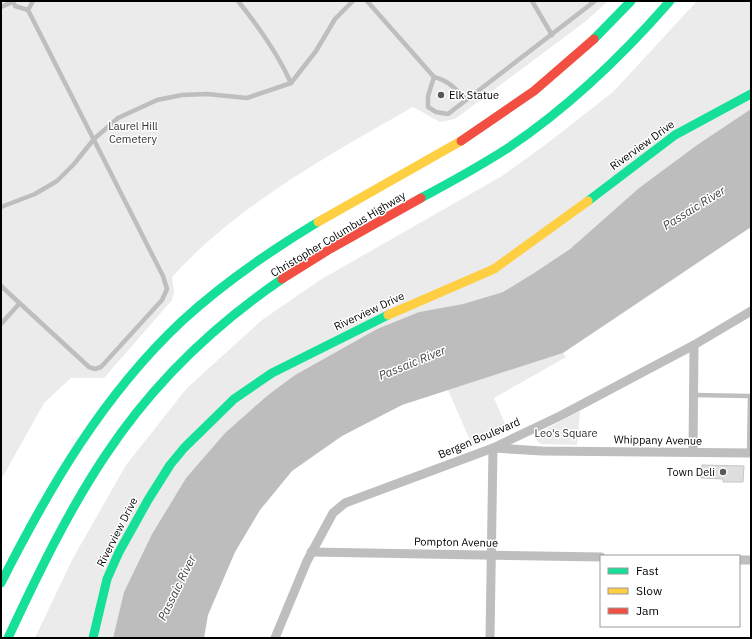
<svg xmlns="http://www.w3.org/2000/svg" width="752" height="639" viewBox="0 0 752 639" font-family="'IBM Plex Sans',sans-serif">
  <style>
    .green { fill: #ebebeb }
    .water { fill: #bdbdbd }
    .building { fill: #dedede; stroke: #c6c6c6 }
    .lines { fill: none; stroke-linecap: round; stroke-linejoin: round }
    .lane { stroke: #bebebe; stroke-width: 4.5 }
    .street { stroke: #bebebe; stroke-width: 9 }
    .fast { stroke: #16e098; stroke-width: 9 }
    .slow { stroke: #ffcf43; stroke-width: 9 }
    .jam { stroke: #f24e42; stroke-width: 9 }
    .poi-dot { fill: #595959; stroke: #fff; stroke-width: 1.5 }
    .labels { text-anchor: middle; stroke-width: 3; stroke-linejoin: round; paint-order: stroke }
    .poi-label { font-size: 11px; fill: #000; stroke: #fff; text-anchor: start }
    .park-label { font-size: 11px; fill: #313131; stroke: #fff }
    .street-label { font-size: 11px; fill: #000; stroke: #fff }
    .water-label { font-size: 12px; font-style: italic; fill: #424242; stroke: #fff }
  </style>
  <rect width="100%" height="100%" fill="#fff"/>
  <!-- green -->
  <g class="green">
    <path d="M1 1H608L586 21 455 119 440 122 413 107C330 154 236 206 172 277L174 292 172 300 104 378H71L44 403 1 480Z"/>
    <path d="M697 1H751V109L697 145 639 188 570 249 534 273 503 292 463 304 419 312 377 329 295 375 268 395 225 433 186 478 152 534 124 592 113 638H35L72 560 126 465 187 388 262 320 320 280 502 176 549 142 613 92Z"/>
    <path d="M563 353 566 357 494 398 508 431 473 447 448 390Z"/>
    <path d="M580 411 577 445 541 444 537 441 536 437 539 433Z"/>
  </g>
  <!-- water -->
  <path class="water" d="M751 109V227L563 353 402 405 342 436 292 471 260 510 235 552 208 615 204 638H113L124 592 152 534 186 478 225 433 268 395 295 375 377 329 419 312 463 304 503 292 534 273 570 249 639 188 697 145Z"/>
  <!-- building -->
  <path class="building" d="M702 465 744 466 743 482H723V479L701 478Z"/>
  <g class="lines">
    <!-- lane -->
    <g class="lane">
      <path d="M13 1 15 6 28 10 33 1"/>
      <path d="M238 1C259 27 277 52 291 83"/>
      <path d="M367 1 434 77C448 80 457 90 466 100"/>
      <path d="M532 1 552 35"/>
      <path d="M1 7 13 2"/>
      <path d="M434 77 428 96V107L436 112 448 114 595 1"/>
      <path d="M1 207 35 194 57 181 74 164 94 139 118 118 157 100 182 95 207 94 247 98 291 83 316 51 335 19 353 1"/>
      <path d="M1 286 89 367 95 369 101 367 162 300 167 289 163 276 28 10"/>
      <path d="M1 324 19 304"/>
      <path d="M693 395 750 396 749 453"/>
    </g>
    <!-- street -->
    <g class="street">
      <path d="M494 448 542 451 751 453"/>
      <path d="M693 452 694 345"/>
      <path d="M311 552 601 557"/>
      <path d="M739 560H751"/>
      <path d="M275 638 307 561 333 513 345 503 493 448 560 416 694 345 751 311"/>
      <path d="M490 638 493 448"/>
    </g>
    <!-- fast -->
    <g class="fast">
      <path d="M594 39 631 1"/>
      <path d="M421 198C451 182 480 166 508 148 569 107 622 56 670 1"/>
      <path d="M588 201 675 135 751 94"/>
      <path d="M1 583C49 488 103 395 182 321 223 283 270 251 318 222"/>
      <path d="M8 638C37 576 67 513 105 456 151 386 213 326 282 279"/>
      <path d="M93 638 107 579 119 552 148 500 170 465 184 448 234 399 272 373 388 315"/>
    </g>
    <!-- slow -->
    <g class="slow">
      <path d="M318 222 461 141"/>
      <path d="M388 315 494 269 588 201"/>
    </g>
    <!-- jam -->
    <g class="jam">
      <path d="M461 141 534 91 594 39"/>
      <path d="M282 279 330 249 421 198"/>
    </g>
  </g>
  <!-- markers -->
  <g class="poi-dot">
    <circle cx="441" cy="95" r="4"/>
    <circle cx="723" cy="472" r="4"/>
  </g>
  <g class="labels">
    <!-- poi labels -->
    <g class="poi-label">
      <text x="449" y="99">Elk Statue</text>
      <text x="715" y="476" text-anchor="end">Town Deli</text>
    </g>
    <!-- park labels -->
    <g class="park-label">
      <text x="133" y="130">Laurel Hill<tspan x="133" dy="13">Cemetery</tspan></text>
      <text x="566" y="437">Leo's Square</text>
    </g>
    <!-- street labels -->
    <g class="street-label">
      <text transform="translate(642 145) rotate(-36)" y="4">Riverview Drive</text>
      <text transform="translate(338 234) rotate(-31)" y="4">Christopher Columbus Highway</text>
      <text transform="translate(369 311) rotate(-25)" y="4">Riverview Drive</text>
      <text transform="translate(479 438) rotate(-23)" y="4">Bergen Boulevard</text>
      <text transform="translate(658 440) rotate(1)" y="4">Whippany Avenue</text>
      <text transform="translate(117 532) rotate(-63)" y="4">Riverview Drive</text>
      <text transform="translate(456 542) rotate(1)" y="4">Pompton Avenue</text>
    </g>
    <!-- water labels -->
    <g class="water-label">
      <text transform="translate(694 208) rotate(-32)" y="4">Passaic River</text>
      <text transform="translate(412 363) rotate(-22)" y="4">Passaic River</text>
      <text transform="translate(177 588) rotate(-64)" y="4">Passaic River</text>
    </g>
  </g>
  <!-- border -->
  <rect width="752" height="639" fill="none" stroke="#000000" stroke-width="4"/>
  <!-- legend -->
  <rect x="600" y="555" width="140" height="72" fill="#ffffff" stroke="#999999"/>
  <rect x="608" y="568" width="20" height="6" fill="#16e098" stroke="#999999"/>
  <text x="636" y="575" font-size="12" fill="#000000">Fast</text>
  <rect x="608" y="588" width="20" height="6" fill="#ffcf43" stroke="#999999"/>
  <text x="636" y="595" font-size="12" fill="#000000">Slow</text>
  <rect x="608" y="608" width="20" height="6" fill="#f24e42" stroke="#999999"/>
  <text x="636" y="615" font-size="12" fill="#000000">Jam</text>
</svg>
